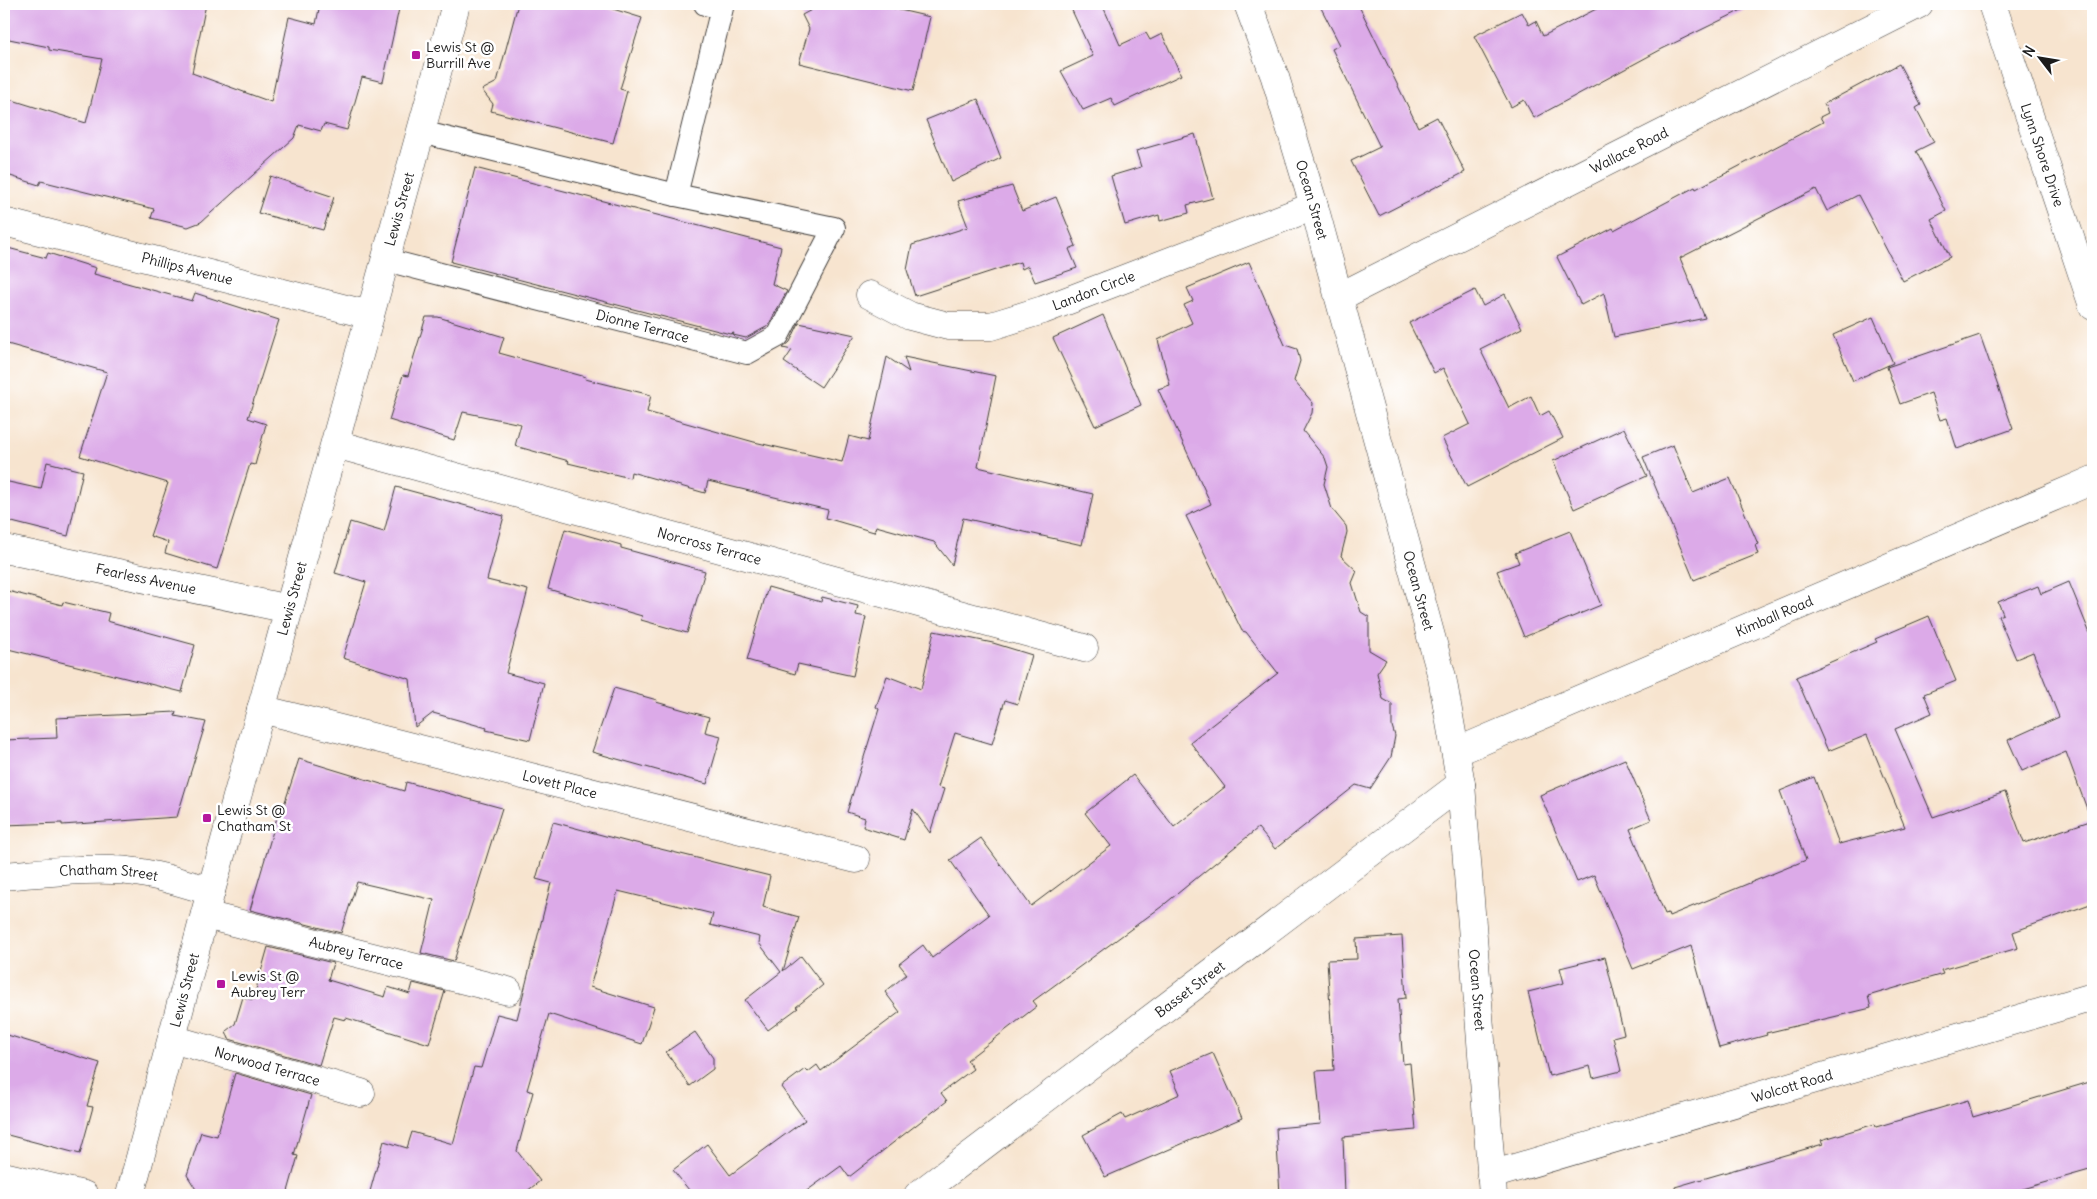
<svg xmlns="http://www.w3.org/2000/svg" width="2097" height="1199" viewBox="0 0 2097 1199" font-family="Delius,sans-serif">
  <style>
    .building { fill: #dcaae8 }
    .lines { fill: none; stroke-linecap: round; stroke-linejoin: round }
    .service-casing { stroke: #3d3a37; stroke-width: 24 }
    .minor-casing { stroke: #3d3a37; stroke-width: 29 }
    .tertiary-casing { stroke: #3d3a37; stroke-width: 29 }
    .secondary-casing { stroke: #3d3a37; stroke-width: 29 }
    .primary-casing { stroke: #3d3a37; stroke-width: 29 }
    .trunk-casing { stroke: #3d3a37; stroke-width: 29 }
    .service { stroke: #fff; stroke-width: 22 }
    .minor { stroke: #fff; stroke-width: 28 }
    .tertiary { stroke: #fff; stroke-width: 28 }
    .secondary { stroke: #fff; stroke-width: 28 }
    .primary { stroke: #fff; stroke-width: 28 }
    .trunk { stroke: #fff; stroke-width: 28 }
    .poi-dot { fill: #b5179e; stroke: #fff; stroke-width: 2 }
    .labels { text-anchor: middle; stroke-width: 5; stroke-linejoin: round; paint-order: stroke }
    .poi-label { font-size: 14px; fill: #1c1c1c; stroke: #fff; text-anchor: start }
    .street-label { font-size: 14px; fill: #1c1c1c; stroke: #fff }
  </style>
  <rect width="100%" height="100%" fill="#fff"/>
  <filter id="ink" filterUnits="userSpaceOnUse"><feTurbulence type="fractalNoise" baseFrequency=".02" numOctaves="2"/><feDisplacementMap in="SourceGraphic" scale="10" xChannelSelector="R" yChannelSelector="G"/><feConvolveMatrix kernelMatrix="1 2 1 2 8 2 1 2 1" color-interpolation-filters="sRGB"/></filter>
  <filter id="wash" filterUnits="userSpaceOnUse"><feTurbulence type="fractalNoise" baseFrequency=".0096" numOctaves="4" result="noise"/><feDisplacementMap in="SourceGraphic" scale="20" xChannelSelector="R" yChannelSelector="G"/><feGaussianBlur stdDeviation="1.12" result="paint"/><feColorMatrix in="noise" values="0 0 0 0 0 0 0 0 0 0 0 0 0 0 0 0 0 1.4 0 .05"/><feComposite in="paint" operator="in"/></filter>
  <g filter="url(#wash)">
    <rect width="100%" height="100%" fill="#f7e4cf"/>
    <g id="blocks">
      <!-- building -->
      <g class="building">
        <path d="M4 4H206L192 73 271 102 289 17 316 24 320 4H400L383 82 362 77 347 130 324 124 321 131 299 125 294 138 201 222 188 227 151 218 154 209 41 181 39 185 4 174V116L9 99 86 123 102 59 49 50V47L4 38Z"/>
        <path d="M518 4H597L642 18 620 89 627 91 613 143 491 111 493 104 482 90 497 82Z"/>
        <path d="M817 4H874L930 17 913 91 799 63 809 29 802 15 815 8Z"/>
        <path d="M1069 4H1102L1120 45 1146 33 1150 40 1162 34 1181 75 1115 106 1111 98 1083 110 1061 71 1093 56Z"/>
        <path d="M1319 4H1358L1418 127 1437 117 1465 172 1379 216 1351 161 1380 147 1332 49 1340 45Z"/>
        <path d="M1606 4H1754L1662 49 1534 118 1524 100 1511 107 1474 36 1522 12 1529 25 1536 21 1543 36Z"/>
        <path d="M1899 64 1921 105 1916 108 1934 142 1916 151 1946 211 1931 219 1950 257 1903 281 1858 195 1827 211 1816 189 1680 258 1705 318 1614 337 1604 293 1581 305 1557 257 1613 228 1614 230 1695 187 1696 189 1823 122 1820 117 1828 113 1824 104Z"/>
        <path d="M978 99 1001 158 951 182 926 120Z"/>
        <path d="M1195 134 1213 198 1187 205 1189 213 1160 221 1159 215 1125 225 1111 176 1141 167 1136 151Z"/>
        <path d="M475 168 781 247 772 284 787 291 768 326 746 338 733 335 734 333 730 334 451 262Z"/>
        <path d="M270 176 334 197 323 230 258 213Z"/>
        <path d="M1012 186 1022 211 1056 197 1076 246 1069 249 1077 268 1035 282 1028 266 1022 269 1020 262 915 296 907 270 912 245 968 227 958 201Z"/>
        <path d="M4 247 46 258 48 253 96 268 94 274 192 301 195 293 279 320 248 418 266 424 255 465 250 464 217 569 165 553 168 542 150 536 168 483 80 456 107 372 4 343Z"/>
        <path d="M1249 262 1285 345 1297 349 1300 361 1294 381 1313 403 1312 413 1303 431 1325 458 1328 467 1324 484 1332 509 1346 526 1347 532 1341 556 1357 571 1352 583 1361 612 1369 617V650L1386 660 1377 673 1383 699 1392 704V726L1395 736 1391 757 1370 789 1356 785 1275 849 1258 828 1161 907 1033 1001 1037 1006 967 1060 973 1069 941 1093 947 1101 849 1177 841 1166 801 1195H693L673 1170 707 1144 730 1175 805 1120 781 1087 805 1069 808 1072 817 1065 821 1071 900 1012 885 992 907 974 899 964 923 945 932 958 989 915 950 860 981 838 1031 906 1111 846 1085 813 1133 775 1174 827 1225 787 1190 742 1278 673 1246 632 1242 631 1186 516 1211 504 1158 389 1170 385 1158 340 1192 323 1184 305 1193 301 1187 288Z"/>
        <path d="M1475 290 1483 306 1505 294 1522 328 1480 349 1509 408 1531 396 1540 416 1549 411 1563 438 1467 487 1442 438 1470 424 1443 368 1434 373 1409 323Z"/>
        <path d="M1103 315 1141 405 1095 426 1053 338Z"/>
        <path d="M426 317H438L504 337 499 353 586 377 585 379 651 395 647 412 754 442 842 462 849 436 868 441 887 357 909 372 904 357 996 376 978 467 1093 494 1082 545 963 518 952 565 934 542 876 526 874 532 826 518 828 510 708 481 705 493 631 472 630 478 568 463 569 461 515 446 521 424 463 412 454 440 389 420 403 375 408 376Z"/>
        <path d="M1873 317 1893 363 1853 381 1833 335Z"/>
        <path d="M799 323 855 335 821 387 784 362 792 350 783 348 790 342Z"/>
        <path d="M1980 335 2013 429 1957 449 1947 418 1940 420 1931 393 1900 404 1887 367Z"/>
        <path d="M1624 428 1647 476 1574 509 1553 461Z"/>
        <path d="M1673 445 1693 493 1730 478 1758 544 1755 545 1758 554 1694 580 1643 457Z"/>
        <path d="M47 462 83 471 68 536 4 520V481L41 489Z"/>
        <path d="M396 487 504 516 487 580 528 590 506 673 544 683 530 740 486 730 487 728 433 713 415 727 410 679 343 658 366 582 335 573 350 522 384 532Z"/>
        <path d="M565 529 621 545V548L705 571 687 633 641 620 642 616 548 589Z"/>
        <path d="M1570 531 1601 605 1524 637 1497 571 1519 563 1515 553Z"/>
        <path d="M2069 582 2093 641V817H2090L2066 752 2022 771 2008 740 2059 717 2033 652 2016 659 1998 616 2003 614 1998 602 2038 586 2041 594Z"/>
        <path d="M768 587 821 602 822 597 858 606 856 615 866 617 853 676 798 664 795 674 747 660Z"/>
        <path d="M4 590 62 605 63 602 109 613 107 621 195 645 182 692 4 648Z"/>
        <path d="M1929 616 1956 681 1924 694 1932 713 1895 729 1933 817 2005 792 2024 843 2093 820V903L2013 932 2018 948 1941 970 1943 974 1868 996 1871 1008 1766 1033 1767 1035 1719 1048 1691 946 1633 969 1594 875 1577 882 1540 795 1625 759 1651 820 1630 829 1665 914 1668 913 1669 916 1806 860 1780 791 1814 777 1839 844 1905 827 1867 735 1828 751 1796 677 1877 642 1875 639Z"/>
        <path d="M934 631 993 643 1032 655 1018 704 1005 700 992 744 955 733 938 787 944 789 930 833 913 809 904 840 863 827 865 818 847 812 879 709 876 707 887 676 921 689Z"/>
        <path d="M614 688 657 700 656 702 709 717 705 732 721 736 707 784 592 752Z"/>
        <path d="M176 712 175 716 206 722 177 817 62 825V823L4 825V740L57 738 56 718Z"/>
        <path d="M299 759 404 791 406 782 502 808 454 961 421 953 434 900 357 882 341 933 250 910 280 807 283 808Z"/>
        <path d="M553 822 632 843V842L770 876 763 907 799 917 783 971 801 956 823 985 796 1007 798 1008 768 1030 745 1000 781 972 759 943 760 937 710 925 713 914 618 891 590 987 654 1007 642 1044 549 1014 527 1090 533 1092 517 1151 540 1181 522 1195H369L384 1141 407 1148 412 1132 453 1144 474 1067 481 1068 497 1014 517 1019 551 883 536 879Z"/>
        <path d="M1402 936 1406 998 1398 999 1403 1064 1410 1063 1416 1130 1343 1137 1345 1195H1280L1276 1128 1321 1124 1316 1071 1334 1070 1327 960 1357 959 1356 939Z"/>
        <path d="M268 947 333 963 328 980 385 997 388 987 410 994 413 983 445 991 429 1044 346 1018 345 1020 334 1017 319 1065 229 1039 226 1031 235 1024 243 997 253 1000Z"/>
        <path d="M1605 957 1624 1034 1613 1037 1621 1071 1593 1078 1590 1066 1549 1076 1528 992 1564 983 1560 968Z"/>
        <path d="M695 1032 713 1058V1069L690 1086 666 1052Z"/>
        <path d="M4 1034 100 1063 87 1106 93 1107 80 1154 4 1134Z"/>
        <path d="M1213 1053 1242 1118 1105 1177 1083 1135 1122 1114 1125 1119 1180 1094 1170 1071Z"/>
        <path d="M235 1073 311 1095 294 1155 298 1156 287 1195H215L197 1191 187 1175 201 1132 217 1136Z"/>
        <path d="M2093 1081V1169L2002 1195H1676L1675 1187 1823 1144 1821 1140 1875 1124 1876 1127 1968 1100 1973 1117Z"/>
      </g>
    </g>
  </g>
  <g filter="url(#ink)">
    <use href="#blocks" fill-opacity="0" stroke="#3d3a37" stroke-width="1"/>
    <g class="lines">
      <defs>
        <g id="service">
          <path d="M421 132 676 195 722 8 705 4"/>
          <path id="s1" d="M386 260 747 353 778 336 834 228 676 195"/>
        </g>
        <g id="minor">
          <path id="s2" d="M4 222 370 315"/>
          <path id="s3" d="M870 295 910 316 948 326H991L1043 310 1314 206"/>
          <path id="s4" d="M1339 297 1919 4"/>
          <path id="s5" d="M335 444 1084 648"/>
          <path id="s6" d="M4 549 289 609"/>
          <path id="s7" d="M261 709 856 859"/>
          <path id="s8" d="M1456 752 2093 480"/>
          <path id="s9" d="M205 915 508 991"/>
          <path id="s10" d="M172 1039 361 1093"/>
          <path id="s11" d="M1491 1175 2093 997"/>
          <path d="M4 1176 84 1195"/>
          <path id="s12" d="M918 1195 1461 784"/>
        </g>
        <g id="tertiary">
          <path id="s13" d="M1248 4 1275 77 1314 206 1442 677 1461 784 1493 1195"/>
        </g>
        <g id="secondary">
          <path id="s14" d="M4 876C40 873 78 868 114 870 147 871 179 882 211 891"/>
        </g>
        <g id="primary">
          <path id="s15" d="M130 1195 211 891 456 4"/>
        </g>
        <g id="trunk">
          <path id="s16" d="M1992 4 2093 306"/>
        </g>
      </defs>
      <!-- service casing -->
      <use href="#service" class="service-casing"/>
      <!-- minor casing -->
      <use href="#minor" class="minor-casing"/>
      <!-- tertiary casing -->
      <use href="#tertiary" class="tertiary-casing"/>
      <!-- secondary casing -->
      <use href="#secondary" class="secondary-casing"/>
      <!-- primary casing -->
      <use href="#primary" class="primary-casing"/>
      <!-- trunk casing -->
      <use href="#trunk" class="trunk-casing"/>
      <!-- service -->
      <use href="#service" class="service"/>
      <!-- minor -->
      <use href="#minor" class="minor"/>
      <!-- tertiary -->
      <use href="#tertiary" class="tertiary"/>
      <!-- secondary -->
      <use href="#secondary" class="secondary"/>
      <!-- primary -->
      <use href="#primary" class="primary"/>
      <!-- trunk -->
      <use href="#trunk" class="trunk"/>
    </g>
  </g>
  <!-- markers -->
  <g class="poi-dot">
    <rect x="411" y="50" width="10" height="10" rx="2.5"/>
    <rect x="202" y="813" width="10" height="10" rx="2.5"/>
    <rect x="216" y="979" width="10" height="10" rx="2.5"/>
  </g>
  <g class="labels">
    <!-- poi labels -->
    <g class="poi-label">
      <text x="426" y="52">Lewis St @<tspan x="426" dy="16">Burrill Ave</tspan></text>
      <text x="217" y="815">Lewis St @<tspan x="217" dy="16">Chatham St</tspan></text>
      <text x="231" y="981">Lewis St @<tspan x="231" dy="16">Aubrey Terr</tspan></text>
    </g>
    <!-- street labels -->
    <g class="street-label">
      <text dy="5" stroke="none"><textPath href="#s4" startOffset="325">Wallace Road</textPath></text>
      <text dy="5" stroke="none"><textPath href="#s16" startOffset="159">Lynn Shore Drive</textPath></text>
      <text dy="5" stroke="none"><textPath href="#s13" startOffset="206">Ocean Street</textPath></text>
      <text dy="5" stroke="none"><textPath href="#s15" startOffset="1022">Lewis Street</textPath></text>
      <text dy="5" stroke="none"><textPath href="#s2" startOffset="189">Phillips Avenue</textPath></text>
      <text dy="5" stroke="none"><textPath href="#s3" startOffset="236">Landon Circle</textPath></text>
      <text dy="5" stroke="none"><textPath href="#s1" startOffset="265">Dionne Terrace</textPath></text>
      <text dy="5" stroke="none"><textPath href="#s5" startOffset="388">Norcross Terrace</textPath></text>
      <text dy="5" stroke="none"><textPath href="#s6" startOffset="145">Fearless Avenue</textPath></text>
      <text dy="5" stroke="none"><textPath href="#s13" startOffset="611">Ocean Street</textPath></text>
      <text dy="5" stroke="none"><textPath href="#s15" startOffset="618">Lewis Street</textPath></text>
      <text dy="5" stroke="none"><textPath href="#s8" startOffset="346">Kimball Road</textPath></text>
      <text dy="5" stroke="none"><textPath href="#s7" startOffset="308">Lovett Place</textPath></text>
      <text dy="5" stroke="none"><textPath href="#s14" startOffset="105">Chatham Street</textPath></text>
      <text dy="5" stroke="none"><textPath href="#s9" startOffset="156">Aubrey Terrace</textPath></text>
      <text dy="5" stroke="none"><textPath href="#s15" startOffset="212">Lewis Street</textPath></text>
      <text dy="5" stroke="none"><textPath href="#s12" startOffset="341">Basset Street</textPath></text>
      <text dy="5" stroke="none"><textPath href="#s13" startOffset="1016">Ocean Street</textPath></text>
      <text dy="5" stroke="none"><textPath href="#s10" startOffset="99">Norwood Terrace</textPath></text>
      <text dy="5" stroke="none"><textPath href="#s11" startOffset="314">Wolcott Road</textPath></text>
    </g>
  </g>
  <!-- margin -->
  <rect width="2097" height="1199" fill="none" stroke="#fff" stroke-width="20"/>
  <!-- north arrow -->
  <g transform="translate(2040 58) rotate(301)" stroke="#ffffff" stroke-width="4" paint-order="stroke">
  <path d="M0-4L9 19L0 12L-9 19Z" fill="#1c1c1c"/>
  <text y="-8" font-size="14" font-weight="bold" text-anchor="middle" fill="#1c1c1c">N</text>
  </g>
</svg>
